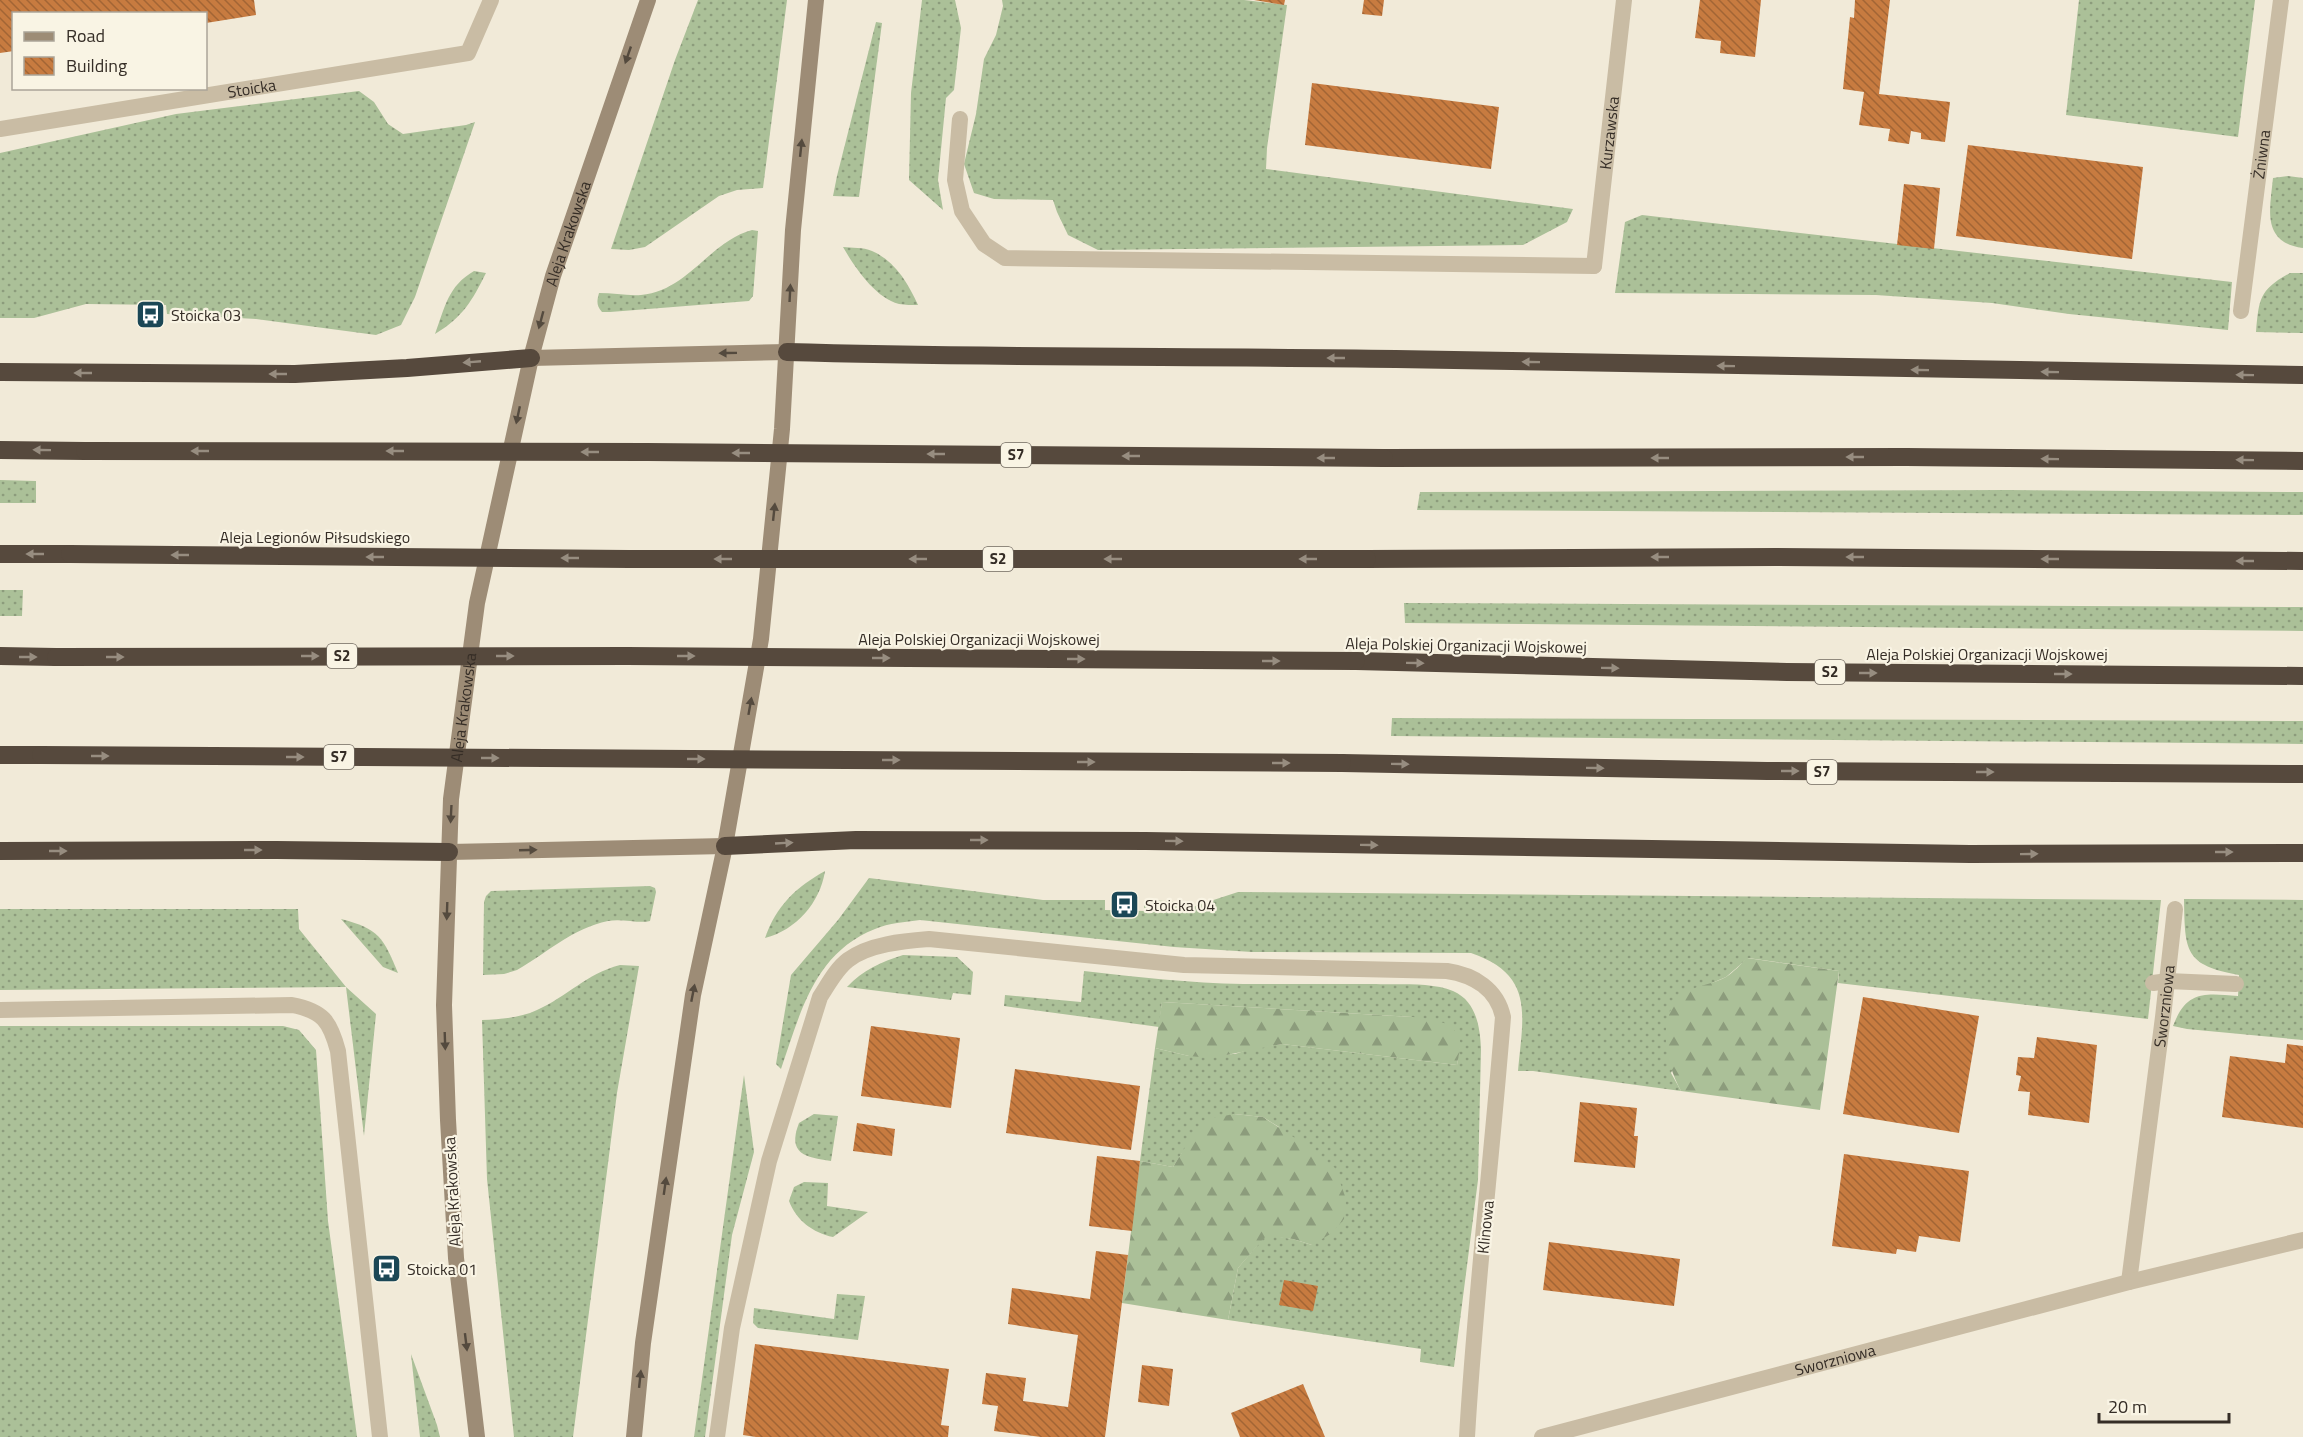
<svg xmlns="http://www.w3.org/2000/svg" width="2303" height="1437" viewBox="0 0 2303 1437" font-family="'Titillium Web',sans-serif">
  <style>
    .grass { fill: url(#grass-dots) }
    .forest { fill: url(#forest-firs) }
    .building { fill: url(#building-back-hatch) }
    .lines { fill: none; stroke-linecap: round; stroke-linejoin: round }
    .service { stroke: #c9bca4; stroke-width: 16 }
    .minor { stroke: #c9bca4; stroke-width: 16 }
    .secondary { stroke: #9d8c76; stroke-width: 16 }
    .motorway { stroke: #56493d; stroke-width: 18 }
    .motorway-bridge { stroke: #56493d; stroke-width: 18 }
    .oneway { fill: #544a3e }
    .oneway2 { fill: #978d80 }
    .labels { text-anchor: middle; stroke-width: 4.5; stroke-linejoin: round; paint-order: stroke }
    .shield { fill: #f9f4e4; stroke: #70695f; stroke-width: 1.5 }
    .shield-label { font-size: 15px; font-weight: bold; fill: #352d26 }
    .street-label { font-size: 16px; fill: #352d26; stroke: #f9f4e4 }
    .poi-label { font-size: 16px; fill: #352d26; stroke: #f9f4e4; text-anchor: start }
  </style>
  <defs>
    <pattern id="grass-dots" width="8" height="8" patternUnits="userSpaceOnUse" patternTransform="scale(1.5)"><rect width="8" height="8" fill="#abc098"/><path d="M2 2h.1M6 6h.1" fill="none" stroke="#8c9c7c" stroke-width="1.8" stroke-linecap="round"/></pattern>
    <pattern id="forest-firs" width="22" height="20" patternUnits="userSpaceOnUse" patternTransform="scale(1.5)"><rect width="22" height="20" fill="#abc098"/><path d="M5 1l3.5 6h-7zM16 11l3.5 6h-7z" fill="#8c9c7c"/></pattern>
    <pattern id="building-back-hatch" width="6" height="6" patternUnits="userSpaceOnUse" patternTransform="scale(1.5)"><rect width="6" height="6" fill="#c77b40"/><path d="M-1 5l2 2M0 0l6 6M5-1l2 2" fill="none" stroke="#a26535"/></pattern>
  </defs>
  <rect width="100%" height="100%" fill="#f1ead8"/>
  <!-- grass -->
  <g class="grass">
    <path d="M698 0H787L763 188 737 190 719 196 645 247 629 250 611 249 675 60Z"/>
    <path d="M922 0H955L961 28 954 90 946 98 938 180 943 210 909 180 911 93Z"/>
    <path d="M1002 0H1244L1287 5 1267 148 1266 169 1573 209 1567 222 1523 245 1098 250 1068 235 1057 212 1053 200 994 199 974 193 964 164 976 114 984 59 996 35 1003 6Z"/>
    <path d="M2079 0H2255L2238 137 2066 115Z"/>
    <path d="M876 22 882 23 859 197 833 196 837 176Z"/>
    <path d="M359 91 374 102 388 124 403 134 466 125 475 122 415 297 401 325 376 335 256 319 167 314 166 305 86 304 34 318H0V153L176 114Z"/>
    <path d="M2288 176 2303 178V248C2261 242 2270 209 2273 178Z"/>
    <path d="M1642 215 2232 282 2228 330 2069 314 1992 303 1876 295 1615 293 1625 222Z"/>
    <path d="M752 230 758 231 753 296 749 301 610 312H602C596 305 597 301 599 293 613 293 628 296 641 295 688 291 710 241 752 230Z"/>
    <path d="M843 247C852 248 863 247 872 251 895 261 908 283 918 305 912 305 905 305 899 304 875 298 854 266 843 247Z"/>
    <path d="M474 271 486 273C472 301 463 317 435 334 445 307 448 286 474 271Z"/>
    <path d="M2290 273H2303V333L2256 332C2259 299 2259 290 2290 273Z"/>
    <path d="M0 480 36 481V503H0Z"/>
    <path d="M2008 490 2303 492V515L1417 510 1420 492Z"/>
    <path d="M0 590H23L22 616H0Z"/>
    <path d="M1404 603 2303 607V631L1405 623Z"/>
    <path d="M1392 718 2303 721V744L1391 736Z"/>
    <path d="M825 871C820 903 796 930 765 938 776 906 796 887 825 871Z"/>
    <path d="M869 878 1043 900H1105V910L1144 911V900L1189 902V908L1238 892 2161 900 2148 1019 1838 983 1839 971 1748 958 1726 977 1712 983 1671 1073 1681 1091 1533 1071H1518C1523 1015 1535 975 1471 953L1252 952 1174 947 920 920C905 922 889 923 875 929 814 953 800 1014 781 1069L776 1064 791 975 838 920Z"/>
    <path d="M650 886 655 888 656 892 650 921C639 924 622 918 608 921 573 928 547 953 517 970L504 974 483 975 484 902 486 896 491 891Z"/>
    <path d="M2184 899 2303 900V1040L2187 1029 2173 1026C2187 989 2206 994 2238 996L2239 975C2184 965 2185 951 2184 899Z"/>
    <path d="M0 909H298L299 929 346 987 376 1014 364 1136 346 987 0 990Z"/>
    <path d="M341 919C379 929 383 937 398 973L383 967Z"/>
    <path d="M903 955 957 957 973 972 971 995 953 993 951 1000 847 987C863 970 881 962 903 955Z"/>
    <path d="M620 965 639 966 617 1093 573 1437H514L487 1179 482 1020C501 1019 520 1018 537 1010 568 996 586 974 620 965Z"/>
    <path d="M1084 971C1137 977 1190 983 1243 984 1287 984 1332 984 1376 984 1398 985 1432 982 1453 991 1476 1001 1480 1026 1481 1049L1478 1180 1454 1367 1420 1362 1421 1349 1228 1320 1238 1268 1266 1235 1293 1239 1312 1245 1279 1127 1263 1117 1234 1114 1182 1153 1173 1167 1140 1161 1155 1048 1189 1056 1235 1054 1253 1048 1282 1044 1457 1065 1460 1042 1412 1017 1162 1002 1159 1027 1004 1006 1005 995 1081 1002Z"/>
    <path d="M0 1026H283L299 1030 316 1050 328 1221 357 1437H0Z"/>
    <path d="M744 1075 754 1152 732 1235 705 1437H694Z"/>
    <path d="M814 1114 838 1116 831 1161C805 1157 787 1154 799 1123Z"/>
    <path d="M804 1182 828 1183 827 1206 868 1212 833 1237C813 1233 796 1220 789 1201L794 1187Z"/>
    <path d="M837 1294 865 1296 858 1340 758 1328 753 1323 754 1308 834 1319Z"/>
    <path d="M411 1354 437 1425 440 1437H420Z"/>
  </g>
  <!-- forest -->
  <g class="forest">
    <path d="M1747 958 1839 971 1820 1110 1681 1091C1666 1064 1654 1013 1686 992 1698 985 1714 984 1726 977 1734 972 1741 964 1747 958Z"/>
    <path d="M1162 1002 1412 1017C1429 1019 1456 1020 1460 1041 1461 1048 1458 1058 1457 1065L1282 1044 1211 1058 1189 1056 1155 1048Z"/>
    <path d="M1234 1114 1263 1117 1307 1146 1335 1168 1346 1199 1344 1219 1332 1233 1312 1245 1293 1239 1266 1236 1238 1268 1228 1320 1122 1303 1140 1161 1173 1167 1192 1136 1208 1119Z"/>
  </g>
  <!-- building -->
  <g class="building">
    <path d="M0 0H254L256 15 206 23V14H14V51L0 53Z"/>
    <path d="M1254 0H1285L1284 5Z"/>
    <path d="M1364 0H1384L1382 16 1362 14Z"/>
    <path d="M1700 0H1761L1755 57 1720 53 1721 41 1695 38Z"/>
    <path d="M1855 0H1890L1879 94 1950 102 1945 142 1921 139V133L1911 131 1909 144 1888 141 1890 129 1859 125 1864 92 1843 89 1850 17 1854 18Z"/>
    <path d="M1312 83 1499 107 1491 169 1305 145Z"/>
    <path d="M1968 145 2143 167 2132 259 1956 236Z"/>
    <path d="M1904 184 1940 188 1934 249 1897 245Z"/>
    <path d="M1863 997 1979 1016 1959 1133 1843 1114Z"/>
    <path d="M871 1026 960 1038 951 1108 861 1096Z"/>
    <path d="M2037 1037 2097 1045 2089 1123 2028 1115 2030 1092 2018 1091 2021 1076 2016 1075 2018 1057 2034 1058Z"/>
    <path d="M2287 1044 2303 1046V1128L2222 1117 2230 1056 2285 1063Z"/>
    <path d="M1015 1069 1140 1086 1131 1150 1006 1133Z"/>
    <path d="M1580 1102 1637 1108 1634 1136H1638L1635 1168 1574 1162Z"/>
    <path d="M857 1123 895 1129 892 1156 853 1151Z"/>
    <path d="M1844 1154 1969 1171 1960 1242 1919 1236 1916 1252 1897 1249 1896 1254 1832 1246Z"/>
    <path d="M1097 1156 1140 1161 1132 1231 1089 1226Z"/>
    <path d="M1549 1242 1680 1259 1674 1306 1543 1290Z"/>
    <path d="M1096 1251 1128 1255 1105 1437H1041L994 1431 998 1406 982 1404 986 1373 1026 1378 1023 1401 1068 1407 1078 1335 1008 1324 1012 1288 1090 1299Z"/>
    <path d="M1284 1280 1318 1286 1313 1311 1279 1305Z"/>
    <path d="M755 1344 949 1369 941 1425 949 1426 948 1437H756L743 1435Z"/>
    <path d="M1142 1365 1173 1369 1169 1406 1138 1402Z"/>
    <path d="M1303 1384 1325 1437H1240L1231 1413Z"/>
  </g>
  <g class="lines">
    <!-- service -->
    <g class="service">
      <path d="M960 119 955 180 962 211 984 244 1005 258 1594 266"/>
      <path d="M2153 983 2168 981 2236 984"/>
      <path d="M0 1010 292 1005C323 1011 330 1021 338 1051L380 1437"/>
    </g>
    <!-- minor -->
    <g class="minor">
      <path id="s1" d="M0 129 468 53 491 0"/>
      <path id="s2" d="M1594 266 1624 0"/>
      <path id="s3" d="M2241 311 2281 0"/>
      <path id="s4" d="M2129 1282 2163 1017 2175 909"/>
      <path d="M717 1437 732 1328 769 1161 820 997C828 985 836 969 848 960 869 944 904 941 929 939L1184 965 1447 971C1474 975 1497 989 1503 1017 1492 1157 1475 1297 1467 1437"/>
      <path id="s5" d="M1542 1437 2129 1282 2303 1240"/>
    </g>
    <!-- secondary -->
    <g class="secondary">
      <path d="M531 358 787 352"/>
      <path d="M449 852 725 846"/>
      <path id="s6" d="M477 1437 456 1258 448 1120 444 1005 451 799 477 603 531 358 553 276 648 0"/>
      <path d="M634 1437 643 1343 693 995 725 846 761 639 782 429 793 230 816 0"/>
    </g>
    <!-- motorway -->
    <g class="motorway">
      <path d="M787 352C990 358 1193 356 1396 359 1699 363 2001 371 2303 375"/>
      <path d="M0 372 295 374 407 368 531 358"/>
      <path d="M0 450 85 451"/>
      <path d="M1384 458 1906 457 2303 461"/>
      <path d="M0 554H70"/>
      <path d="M1367 559 1775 557 2303 561"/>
      <path d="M0 656 56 657"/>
      <path d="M1356 661 1787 672 2303 676"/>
      <path d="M0 755H41"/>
      <path d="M1342 763 1767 771 2303 774"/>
      <path d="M725 846 856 840 1146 841 1970 854 2303 853"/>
      <path d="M0 851 277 850 449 852"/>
    </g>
    <!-- motorway-bridge -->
    <g class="motorway-bridge">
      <path d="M85 451 648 452 1384 458"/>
      <path d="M70 554 629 559H1367"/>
      <path d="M56 657 627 656 1356 661"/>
      <path d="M41 755 1342 763"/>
    </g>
  </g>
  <!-- one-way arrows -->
  <defs><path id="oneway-solid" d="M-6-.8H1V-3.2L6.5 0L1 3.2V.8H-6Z" transform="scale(1.5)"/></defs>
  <g class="oneway">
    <use href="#oneway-solid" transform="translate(628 55) rotate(109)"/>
    <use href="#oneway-solid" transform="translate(801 148) rotate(-84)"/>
    <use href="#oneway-solid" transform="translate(790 293) rotate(-87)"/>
    <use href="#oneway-solid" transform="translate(541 320) rotate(105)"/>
    <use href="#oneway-solid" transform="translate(728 353) rotate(179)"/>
    <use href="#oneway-solid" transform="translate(518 415) rotate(102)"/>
    <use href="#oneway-solid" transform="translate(774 512) rotate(-84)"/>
    <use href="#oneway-solid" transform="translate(750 706) rotate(-80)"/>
    <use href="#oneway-solid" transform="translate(451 814) rotate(93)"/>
    <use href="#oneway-solid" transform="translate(528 850) rotate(-2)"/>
    <use href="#oneway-solid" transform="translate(447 911) rotate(92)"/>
    <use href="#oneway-solid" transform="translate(693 993) rotate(-79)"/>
    <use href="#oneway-solid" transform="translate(445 1041) rotate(88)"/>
    <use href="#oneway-solid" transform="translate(665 1186) rotate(-82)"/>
    <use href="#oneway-solid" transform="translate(466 1342) rotate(83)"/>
    <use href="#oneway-solid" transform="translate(640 1379) rotate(-84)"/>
  </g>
  <g class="oneway2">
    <use href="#oneway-solid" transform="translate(1336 358) rotate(-180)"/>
    <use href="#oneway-solid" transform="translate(472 362) rotate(175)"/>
    <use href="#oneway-solid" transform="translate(1531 362) rotate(-179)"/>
    <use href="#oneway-solid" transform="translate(1726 366) rotate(-179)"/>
    <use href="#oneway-solid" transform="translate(1920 370) rotate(-179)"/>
    <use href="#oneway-solid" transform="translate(2050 372) rotate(-179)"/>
    <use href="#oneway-solid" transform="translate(83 373) rotate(-180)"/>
    <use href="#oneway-solid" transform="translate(278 374) rotate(-180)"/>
    <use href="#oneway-solid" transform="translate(2245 375) rotate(-179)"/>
    <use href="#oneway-solid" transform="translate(42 450) rotate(-179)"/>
    <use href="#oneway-solid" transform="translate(200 451) rotate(-180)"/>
    <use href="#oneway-solid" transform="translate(395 451) rotate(-180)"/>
    <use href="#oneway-solid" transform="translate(590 452) rotate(-180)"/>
    <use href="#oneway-solid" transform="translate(741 453) rotate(-180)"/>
    <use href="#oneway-solid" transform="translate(936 454) rotate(-180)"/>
    <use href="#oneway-solid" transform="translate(1131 456) rotate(-180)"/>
    <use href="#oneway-solid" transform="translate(1855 457) rotate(180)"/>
    <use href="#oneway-solid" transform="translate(1326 458) rotate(-180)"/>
    <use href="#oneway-solid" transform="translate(1660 458) rotate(180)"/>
    <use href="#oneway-solid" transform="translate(2050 459) rotate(-179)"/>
    <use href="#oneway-solid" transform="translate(2245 460) rotate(-179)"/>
    <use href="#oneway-solid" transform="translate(35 554) rotate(-180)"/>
    <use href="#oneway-solid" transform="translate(180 555) rotate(-180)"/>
    <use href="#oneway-solid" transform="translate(375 557) rotate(-180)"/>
    <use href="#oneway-solid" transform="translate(1660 557) rotate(180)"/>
    <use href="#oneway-solid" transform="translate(1855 557) rotate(-180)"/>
    <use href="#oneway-solid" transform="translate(570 558) rotate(-180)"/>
    <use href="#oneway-solid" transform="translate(723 559) rotate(180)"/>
    <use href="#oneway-solid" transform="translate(918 559) rotate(180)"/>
    <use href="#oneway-solid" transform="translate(1113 559) rotate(180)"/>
    <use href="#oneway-solid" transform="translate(1308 559) rotate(180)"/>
    <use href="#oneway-solid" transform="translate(2050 559) rotate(-180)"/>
    <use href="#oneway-solid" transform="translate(2245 561) rotate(-180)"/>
    <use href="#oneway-solid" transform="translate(310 656)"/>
    <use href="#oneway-solid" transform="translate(505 656)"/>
    <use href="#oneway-solid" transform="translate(686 656)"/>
    <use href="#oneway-solid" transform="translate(28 657)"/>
    <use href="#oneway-solid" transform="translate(115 657)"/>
    <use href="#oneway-solid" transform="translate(881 658)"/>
    <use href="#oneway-solid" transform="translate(1076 659)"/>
    <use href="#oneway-solid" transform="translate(1271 661)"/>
    <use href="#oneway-solid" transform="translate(1415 663) rotate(1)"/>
    <use href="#oneway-solid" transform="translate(1610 668) rotate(1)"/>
    <use href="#oneway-solid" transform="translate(1868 673)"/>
    <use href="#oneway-solid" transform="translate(2063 674)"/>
    <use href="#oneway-solid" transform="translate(100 756)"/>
    <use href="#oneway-solid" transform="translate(295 757)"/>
    <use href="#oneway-solid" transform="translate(490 758)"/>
    <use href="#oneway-solid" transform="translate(696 759)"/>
    <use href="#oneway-solid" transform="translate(891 760)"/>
    <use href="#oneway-solid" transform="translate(1086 762)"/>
    <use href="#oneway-solid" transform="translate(1281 763)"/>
    <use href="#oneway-solid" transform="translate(1400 764) rotate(1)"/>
    <use href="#oneway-solid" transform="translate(1595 768) rotate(1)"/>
    <use href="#oneway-solid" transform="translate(1790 771)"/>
    <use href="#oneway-solid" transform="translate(1985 772)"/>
    <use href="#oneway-solid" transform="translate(979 840)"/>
    <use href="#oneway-solid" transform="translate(1174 841) rotate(1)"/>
    <use href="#oneway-solid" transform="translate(784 843) rotate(-3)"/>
    <use href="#oneway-solid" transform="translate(1369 845) rotate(1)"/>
    <use href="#oneway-solid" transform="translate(253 850)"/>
    <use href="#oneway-solid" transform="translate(58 851)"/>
    <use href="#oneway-solid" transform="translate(2224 852)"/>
    <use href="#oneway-solid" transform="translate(2029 854) rotate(-1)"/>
  </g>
  <!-- icons -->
  <defs>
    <symbol id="bus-square" viewBox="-11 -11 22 22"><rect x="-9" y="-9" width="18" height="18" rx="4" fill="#1b4756" stroke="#f9f4e4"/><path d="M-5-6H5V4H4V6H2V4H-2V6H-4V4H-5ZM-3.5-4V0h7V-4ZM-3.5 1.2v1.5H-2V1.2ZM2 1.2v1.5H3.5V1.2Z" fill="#fff"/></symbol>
  </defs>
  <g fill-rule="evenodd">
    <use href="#bus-square" x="134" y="298" width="33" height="33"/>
    <use href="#bus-square" x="1108" y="888" width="33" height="33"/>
    <use href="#bus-square" x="370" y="1252" width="33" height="33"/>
  </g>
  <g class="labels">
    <!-- shield labels -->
    <g class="shield">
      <rect x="1001" y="443" width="30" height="24" rx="4.5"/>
      <rect x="983" y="547" width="30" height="24" rx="4.5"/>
      <rect x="327" y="644" width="30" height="24" rx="4.5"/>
      <rect x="1815" y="660" width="30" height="24" rx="4.5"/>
      <rect x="324" y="745" width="30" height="24" rx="4.5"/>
      <rect x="1807" y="760" width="30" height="24" rx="4.5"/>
    </g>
    <g class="shield-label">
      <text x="1016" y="460">S7</text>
      <text x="998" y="564">S2</text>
      <text x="342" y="661">S2</text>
      <text x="1830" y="677">S2</text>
      <text x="339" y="762">S7</text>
      <text x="1822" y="777">S7</text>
    </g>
    <!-- street labels -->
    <g class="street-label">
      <text dy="6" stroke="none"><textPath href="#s1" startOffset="255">Stoicka</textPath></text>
      <text dy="6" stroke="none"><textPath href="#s2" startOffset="134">Kurzawska</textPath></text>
      <text dy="6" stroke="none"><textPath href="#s3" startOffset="158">Żniwna</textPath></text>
      <text dy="6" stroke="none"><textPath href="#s6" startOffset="1218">Aleja Krakowska</textPath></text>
      <text x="315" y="543">Aleja Legionów Piłsudskiego</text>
      <text x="979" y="645">Aleja Polskiej Organizacji Wojskowej</text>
      <text transform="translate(1466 645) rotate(1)" y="6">Aleja Polskiej Organizacji Wojskowej</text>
      <text x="1987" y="660">Aleja Polskiej Organizacji Wojskowej</text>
      <text dy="6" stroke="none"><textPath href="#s6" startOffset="732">Aleja Krakowska</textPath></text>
      <text dy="6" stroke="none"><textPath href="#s4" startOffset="278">Sworzniowa</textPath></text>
      <text transform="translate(452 1192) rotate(-93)" y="6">Aleja Krakowska</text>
      <text transform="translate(1485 1227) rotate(-84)" y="6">Klinowa</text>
      <text dy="6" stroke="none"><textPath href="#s5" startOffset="303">Sworzniowa</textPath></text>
    </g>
    <!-- poi labels -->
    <g class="poi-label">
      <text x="171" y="321">Stoicka 03</text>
      <text x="1145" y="911">Stoicka 04</text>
      <text x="407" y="1275">Stoicka 01</text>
    </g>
  </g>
  <!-- legend -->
  <rect x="12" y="12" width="195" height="78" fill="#f9f4e4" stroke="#aba498" stroke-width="1.5"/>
  <rect x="24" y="32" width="30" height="9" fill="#9d8c76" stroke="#aba498" stroke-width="1.5"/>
  <text x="66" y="42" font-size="18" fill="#352d26">Road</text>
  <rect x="24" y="57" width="30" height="18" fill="url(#building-back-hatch)" stroke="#aba498" stroke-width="1.5"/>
  <text x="66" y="72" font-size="18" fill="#352d26">Building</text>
  <!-- scale -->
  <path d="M2099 1413v9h130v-9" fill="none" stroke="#352d26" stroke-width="3"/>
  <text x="2108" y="1413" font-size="18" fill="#352d26" stroke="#f9f4e4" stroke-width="4.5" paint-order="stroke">20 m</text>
</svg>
